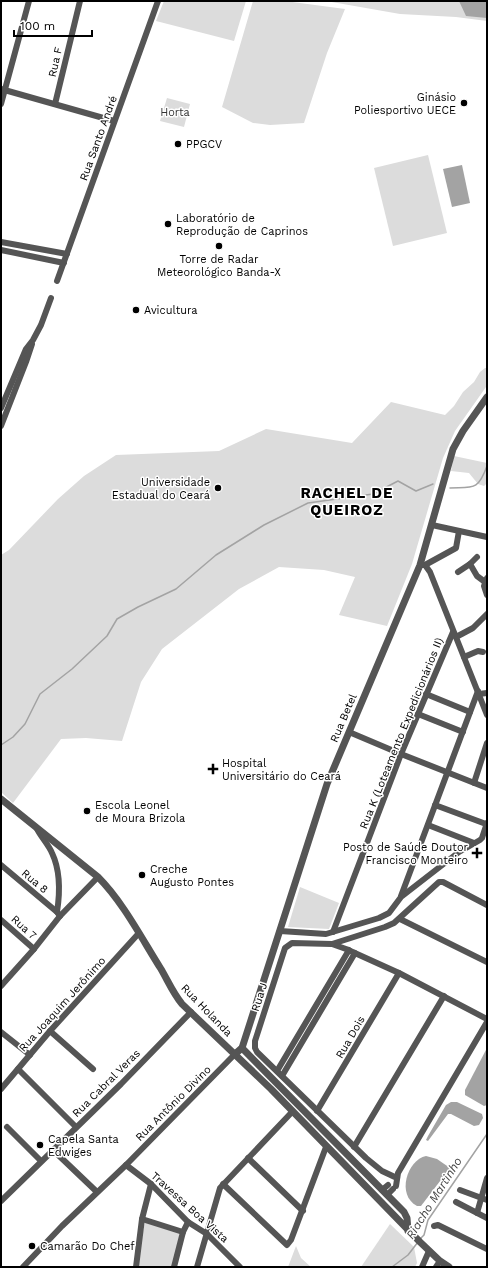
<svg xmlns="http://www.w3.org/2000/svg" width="488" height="1268" viewBox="0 0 488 1268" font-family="'Work Sans',sans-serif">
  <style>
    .green { fill: #dcdcdc }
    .water { fill: #a3a3a3 }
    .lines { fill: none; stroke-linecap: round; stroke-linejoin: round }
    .stream { stroke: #a3a3a3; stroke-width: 1.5 }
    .minor { stroke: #555; stroke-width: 6 }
    .tertiary { stroke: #555; stroke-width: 7 }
    .poi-dot { fill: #000; stroke: #fff; stroke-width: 1.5 }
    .labels { text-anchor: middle; stroke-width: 3; stroke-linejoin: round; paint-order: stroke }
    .street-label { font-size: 11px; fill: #000; stroke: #fff }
    .poi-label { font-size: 11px; fill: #000; stroke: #fff; text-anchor: start }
    .park-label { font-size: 11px; fill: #333; stroke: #fff }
    .water-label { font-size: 12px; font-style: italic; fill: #444; stroke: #fff }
    .district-label { font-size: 15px; font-weight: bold; letter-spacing: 1px; fill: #000; stroke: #fff }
  </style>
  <rect width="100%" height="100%" fill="#fff"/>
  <!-- green -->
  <g class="green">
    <path d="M164 1H246L234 41 156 21Z"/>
    <path d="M253 1H285L345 9 327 53 304 123 270 125 253 123 222 107Z"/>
    <path d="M326 1H487V21L456 17 400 14Z"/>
    <path d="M167 98 190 104 184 127 160 121Z"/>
    <path d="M428 155 447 233 393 246 374 168Z"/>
    <path d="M485 368H487V384L486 387 455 431 443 458 412 564 387 626 339 615 355 577 324 570 279 567 239 589 162 649 141 682 122 741 86 738 61 739 13 803 1 792V555L9 550 58 499 84 476 116 455 219 451 266 429 352 443 391 402 445 415 454 406 463 392 474 382 480 372Z"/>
    <path d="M454 456 487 463V483L484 486 478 484 469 473 451 471Z"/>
    <path d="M300 887 339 903 329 929 288 927Z"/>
    <path d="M145 1222 180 1233 172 1267H136Z"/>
    <path d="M390 1224 414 1247 417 1263 415 1267H361Z"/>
    <path d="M296 1246 301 1258 311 1267H288Z"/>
  </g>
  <!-- water -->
  <g class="water">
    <path d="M459 1H487V18L466 16Z"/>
    <path d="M462 165 470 203 452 207 443 169Z"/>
    <path d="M487 1048V1105L484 1106 465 1095V1090Z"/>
    <path d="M451 1102H457L482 1114 483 1118 479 1125 474 1126 451 1114H448L428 1141 426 1140 428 1136 446 1105Z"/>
    <path d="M426 1156 437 1159 450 1168 421 1206H417C396 1195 407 1160 426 1156Z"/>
  </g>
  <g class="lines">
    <!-- stream -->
    <g class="stream">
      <path d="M450 488C473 487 478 491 487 466"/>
      <path d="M1 745 13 737 25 724 40 694 72 669 107 636 117 619 138 607 176 589 216 555 264 525 308 503 373 494 398 481 416 491 433 484"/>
      <path d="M420 1239 424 1235 428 1220 487 1134"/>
      <path d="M392 1267 408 1255 418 1242"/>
    </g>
    <!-- minor -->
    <g class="minor">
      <path d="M1 89 114 121"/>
      <path d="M1 104 29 1"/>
      <path d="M55 104 80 1"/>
      <path d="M1 242 67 254"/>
      <path d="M1 250 64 263"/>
      <path d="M57 281 158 1"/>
      <path d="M1 408 26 349 33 340 41 325 51 298"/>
      <path d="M1 426 26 362 32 344"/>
      <path d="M432 525 487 537"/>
      <path d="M470 564 477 576 485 582"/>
      <path d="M420 565H425L430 572 487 715"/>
      <path d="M425 565 456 548 459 531"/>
      <path d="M458 572 470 564 477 557"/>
      <path d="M487 578 484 586 487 595"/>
      <path d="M456 637 473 628 487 614"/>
      <path d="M464 657 478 651 483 652"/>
      <path d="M426 694 470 712"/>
      <path d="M479 694 487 693"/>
      <path d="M418 714 463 732"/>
      <path d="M349 732 401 754 487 788"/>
      <path d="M474 783 487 743"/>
      <path d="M435 805 486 824"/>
      <path d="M428 825 474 843"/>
      <path d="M37 829C41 837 48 844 52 853 61 872 60 893 57 912L60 916"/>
      <path d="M1 865 57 912"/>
      <path d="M401 896 478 691"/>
      <path d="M400 919 487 962"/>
      <path d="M1 920 34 949"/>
      <path d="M280 931 326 934 379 918 389 913 401 897 459 852 480 840 482 838 487 823"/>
      <path d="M333 932 401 754 453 632"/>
      <path d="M332 944 385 927 394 923 439 882H443L487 905"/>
      <path d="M1 986 34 949 60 916 98 877"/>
      <path d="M50 1031 93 1069"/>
      <path d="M1 1032 30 1055"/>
      <path d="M18 1069 76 1127"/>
      <path d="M277 1071 349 950"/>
      <path d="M282 1076 355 953"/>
      <path d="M1 1089 50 1031 139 933"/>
      <path d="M317 1111 399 973"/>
      <path d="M7 1127 41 1161"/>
      <path d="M354 1147 444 996"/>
      <path d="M53 1150 97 1192"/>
      <path d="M248 1158 303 1211"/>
      <path d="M126 1165 151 1184 188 1222 207 1234 240 1267"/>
      <path d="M397 1178 382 1171 366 1158 257 1052 255 1048V1041L285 948 292 943 332 944 346 949 399 973 487 1019"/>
      <path d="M223 1184 287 1245 291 1240 326 1147"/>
      <path d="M396 1186 398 1173 487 1022"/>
      <path d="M382 1190 388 1185"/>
      <path d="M460 1190 487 1200"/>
      <path d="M387 1195 393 1189"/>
      <path d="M1 1201 121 1084 191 1012"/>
      <path d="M456 1202 487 1218"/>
      <path d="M477 1213 487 1178"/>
      <path d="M142 1219 183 1232"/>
      <path d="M434 1226 438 1225 487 1249"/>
      <path d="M23 1267 62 1226 126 1165 235 1054"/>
      <path d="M136 1267 142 1219 151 1184"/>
      <path d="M174 1267 183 1232 188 1222"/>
      <path d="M197 1267 220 1188 292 1112"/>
      <path d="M422 1267 429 1251"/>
      <path d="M436 1267 440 1261"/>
    </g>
    <!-- tertiary -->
    <g class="tertiary">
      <path d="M1 799 98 877C123 902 142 939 161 969 168 981 173 993 182 1004L271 1089 420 1242 440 1261 449 1267"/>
      <path d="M242 1048 404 1212 407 1218 408 1231"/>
      <path d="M235 1054 242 1048 327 784 420 565 453 449 463 431 487 397"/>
    </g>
  </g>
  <!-- markers -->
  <g class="poi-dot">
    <circle cx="464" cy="103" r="4"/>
    <circle cx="178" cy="144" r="4"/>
    <circle cx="168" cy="224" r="4"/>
    <circle cx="219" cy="246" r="4"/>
    <circle cx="136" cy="310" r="4"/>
    <circle cx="218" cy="488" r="4"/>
    <path d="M211 763h4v4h4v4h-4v4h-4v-4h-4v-4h4z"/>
    <circle cx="87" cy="811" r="4"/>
    <path d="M475 847h4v4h4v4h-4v4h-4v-4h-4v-4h4z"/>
    <circle cx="142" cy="875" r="4"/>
    <circle cx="40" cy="1145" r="4"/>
    <circle cx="32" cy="1246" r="4"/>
  </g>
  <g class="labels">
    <!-- street labels -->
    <g class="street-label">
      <text transform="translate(55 62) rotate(-77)" y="4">Rua F</text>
      <text transform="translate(98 138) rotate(-70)" y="4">Rua Santo André</text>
      <text transform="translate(343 718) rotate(-67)" y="4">Rua Betel</text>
      <text transform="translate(401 733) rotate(-68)" y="4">Rua K (Loteamento Expedicionários II)</text>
      <text transform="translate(35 881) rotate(40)" y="4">Rua 8</text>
      <text transform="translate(24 927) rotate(42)" y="4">Rua 7</text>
      <text transform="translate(259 997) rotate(-72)" y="4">Rua J</text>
      <text transform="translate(62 1004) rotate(-48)" y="4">Rua Joaquim Jerônimo</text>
      <text transform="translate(207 1010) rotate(46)" y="4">Rua Holanda</text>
      <text transform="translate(350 1037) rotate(-60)" y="4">Rua Dois</text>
      <text transform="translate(106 1083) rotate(-45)" y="4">Rua Cabral Veras</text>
      <text transform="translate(173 1103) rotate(-45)" y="4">Rua Antônio Divino</text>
      <text transform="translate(190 1207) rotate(42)" y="4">Travessa Boa Vista</text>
    </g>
    <!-- poi labels -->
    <g class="poi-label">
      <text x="456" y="101" text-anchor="end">Ginásio<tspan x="456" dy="13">Poliesportivo UECE</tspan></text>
      <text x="186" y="148">PPGCV</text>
      <text x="176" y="222">Laboratório de<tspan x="176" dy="13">Reprodução de Caprinos</tspan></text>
      <text x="219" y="263" text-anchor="middle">Torre de Radar<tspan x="219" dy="13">Meteorológico Banda-X</tspan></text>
      <text x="144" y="314">Avicultura</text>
      <text x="210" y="486" text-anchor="end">Universidade<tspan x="210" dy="13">Estadual do Ceará</tspan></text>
      <text x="222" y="767">Hospital<tspan x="222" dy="13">Universitário do Ceará</tspan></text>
      <text x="95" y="809">Escola Leonel<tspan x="95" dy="13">de Moura Brizola</tspan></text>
      <text x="468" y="851" text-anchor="end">Posto de Saúde Doutor<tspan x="468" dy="13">Francisco Monteiro</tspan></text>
      <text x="150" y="873">Creche<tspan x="150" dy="13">Augusto Pontes</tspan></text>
      <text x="48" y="1143">Capela Santa<tspan x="48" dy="13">Edwiges</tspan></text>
      <text x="40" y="1250">Camarão Do Chef</text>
    </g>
    <!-- park labels -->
    <g class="park-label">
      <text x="175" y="116">Horta</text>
    </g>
    <!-- water labels -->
    <g class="water-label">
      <text transform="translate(434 1198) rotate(-58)" y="4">Riacho Martinho</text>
    </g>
    <!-- district labels -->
    <g class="district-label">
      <text x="347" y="498">RACHEL DE<tspan x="347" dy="17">QUEIROZ</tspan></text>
    </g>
  </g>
  <!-- border -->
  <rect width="488" height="1268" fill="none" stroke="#000000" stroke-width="4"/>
  <!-- scale -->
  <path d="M14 30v6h78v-6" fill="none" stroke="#000000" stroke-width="2"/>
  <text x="20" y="30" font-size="12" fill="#000000" stroke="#ffffff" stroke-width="3" paint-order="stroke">100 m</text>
</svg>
